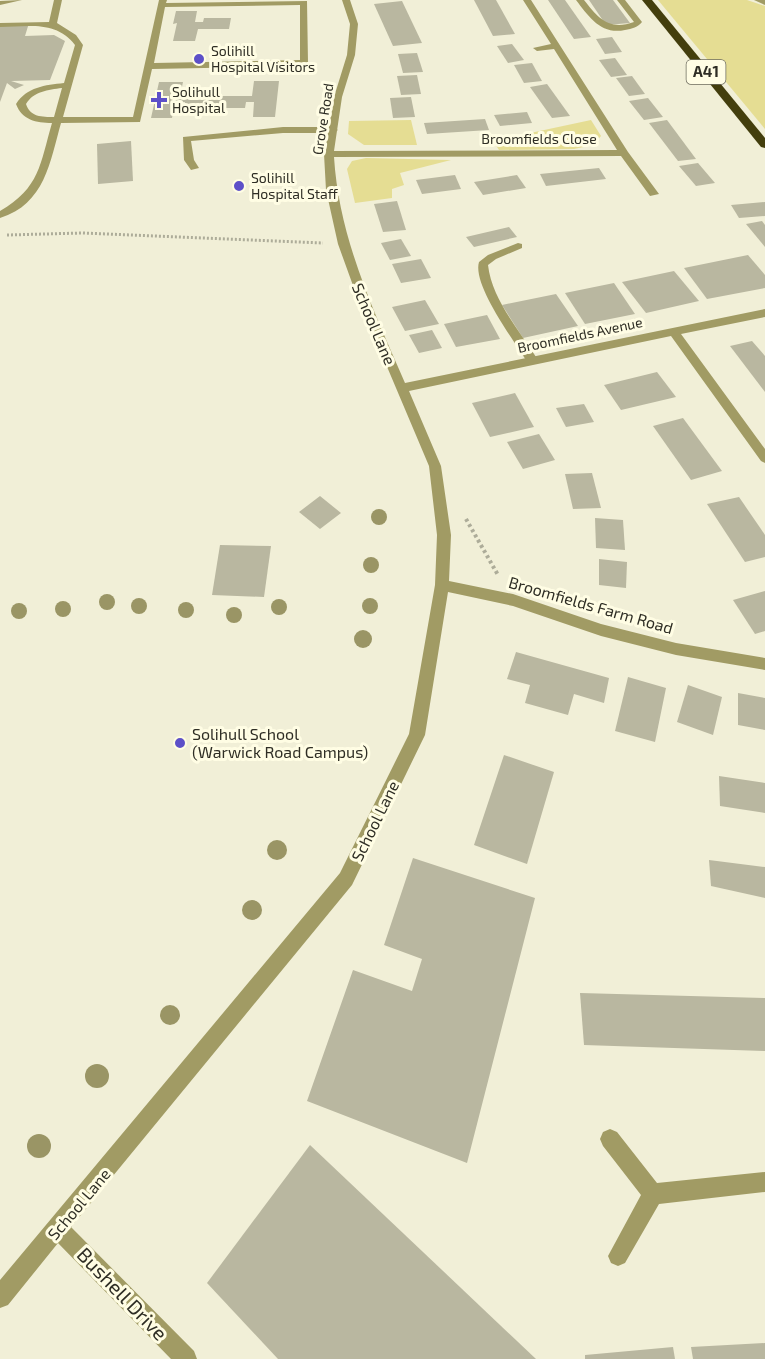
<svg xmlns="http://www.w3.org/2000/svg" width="765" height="1359" viewBox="0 0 765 1359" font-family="'Exo 2',sans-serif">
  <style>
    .green { fill: #e5dd93 }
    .building { fill: #b9b7a0 }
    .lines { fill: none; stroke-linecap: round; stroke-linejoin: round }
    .path-far1 { stroke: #adac99; stroke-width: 3; stroke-dasharray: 2 2; stroke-linecap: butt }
    .path { stroke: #adac99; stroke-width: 4; stroke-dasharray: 3 3; stroke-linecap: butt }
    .lane { fill: #a19b64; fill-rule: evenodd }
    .street { fill: #a19b64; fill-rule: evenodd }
    .highway { fill: #433e0d; fill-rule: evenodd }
    .tree { fill: #9a9565 }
    .poi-dot { fill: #5d50c8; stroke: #fffde4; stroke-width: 2 }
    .labels { text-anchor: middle; stroke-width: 6; stroke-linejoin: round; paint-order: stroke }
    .far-poi-label { font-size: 14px; fill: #2f2e25; stroke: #fffde4; text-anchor: start }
    .far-street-label { font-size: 14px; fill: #2f2e25; stroke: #fffde4 }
    .shield { fill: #fffde4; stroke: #6d6c5e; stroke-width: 1.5 }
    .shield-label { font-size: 15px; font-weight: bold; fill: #2f2e25 }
    .street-label { font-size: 16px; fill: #2f2e25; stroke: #fffde4 }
    .poi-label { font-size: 16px; fill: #2f2e25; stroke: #fffde4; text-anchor: start }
    .near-street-label { font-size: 20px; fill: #2f2e25; stroke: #fffde4 }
  </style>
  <rect width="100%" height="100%" fill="#f1efd7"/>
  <!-- green -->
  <g class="green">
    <path d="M658 0H747L765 6V129Z"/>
    <path d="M411 120 417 145H364L348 134 349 121Z"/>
    <path d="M591 120 601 136 593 145 574 149 499 150 493 141Z"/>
    <path d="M366 158 451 160 400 173 404 185 392 189V198L355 203 347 169 352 161Z"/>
  </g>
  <!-- building -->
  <g class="building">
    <path d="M474 0H496L515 34 493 36Z"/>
    <path d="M548 0H565L591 37 574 39Z"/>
    <path d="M589 0H613L630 23 606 25Z"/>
    <path d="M402 1 422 43 393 46 374 4Z"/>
    <path d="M176 11H197L195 22H203L204 18H231L229 29H198L195 41H173L177 23 173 24Z"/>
    <path d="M0 23H29L25 36 54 35 65 41 50 80 11 81 24 85 15 89 7 83 0 102Z"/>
    <path d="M612 37 622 52 605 54 596 39Z"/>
    <path d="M512 44 524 60 508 63 497 46Z"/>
    <path d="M417 53 423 72 403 73 398 54Z"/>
    <path d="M615 58 627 75 611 77 599 60Z"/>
    <path d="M532 63 542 81 524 83 514 65Z"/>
    <path d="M417 75 421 94 401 95 397 76Z"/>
    <path d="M632 76 645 94 629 96 616 78Z"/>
    <path d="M254 81H279L275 117H253L254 102H246L245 108H184L185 102H175L172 118H151L159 82H183L180 96H252Z"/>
    <path d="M547 84 570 116 552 118 530 87Z"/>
    <path d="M411 97 415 117 393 118 390 98Z"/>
    <path d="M648 98 663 117 644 120 629 101Z"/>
    <path d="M527 112 532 123 500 126 494 115Z"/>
    <path d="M485 119 489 130 427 134 424 123Z"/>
    <path d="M667 120 696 159 678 161 649 123Z"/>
    <path d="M131 141 133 181 98 184 97 144Z"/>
    <path d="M698 163 715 183 696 186 679 166Z"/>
    <path d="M599 168 606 179 546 186 540 174Z"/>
    <path d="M455 175 461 189 422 194 416 180Z"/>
    <path d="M517 175 526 188 483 195 474 182Z"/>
    <path d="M397 201 406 230 383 232 374 204Z"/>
    <path d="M765 202V216L739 218 731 205Z"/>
    <path d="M762 221 765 225V247L746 224Z"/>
    <path d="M509 227 517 237 474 247 466 237Z"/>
    <path d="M401 239 411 256 390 260 381 243Z"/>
    <path d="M748 255 765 275V288L707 299 684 268Z"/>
    <path d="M421 259 431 278 401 283 392 264Z"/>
    <path d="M674 271 699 301 646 313 622 282Z"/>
    <path d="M614 283 635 314 585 324 565 293Z"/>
    <path d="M556 294 578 326 523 338 502 305Z"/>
    <path d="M425 300 439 324 405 331 392 307Z"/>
    <path d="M487 315 500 339 456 347 444 324Z"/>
    <path d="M432 330 442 348 419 353 409 335Z"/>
    <path d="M752 341 765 356V392L730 346Z"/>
    <path d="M657 372 676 397 621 410 604 385Z"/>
    <path d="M515 393 534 427 490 437 472 403Z"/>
    <path d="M584 404 594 422 566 427 556 408Z"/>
    <path d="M683 418 722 471 691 480 653 426Z"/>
    <path d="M539 434 555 460 523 469 507 442Z"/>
    <path d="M592 473 601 508 573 509 565 474Z"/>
    <path d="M320 496 341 513 320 529 299 512Z"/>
    <path d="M739 497 765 535V557L745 562 707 504Z"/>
    <path d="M595 518 623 520 625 550 596 548Z"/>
    <path d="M220 545 271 546 264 597 212 595Z"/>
    <path d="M599 559 627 562 626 588 599 585Z"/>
    <path d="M765 591V631L755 634 733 600Z"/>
    <path d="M516 652 609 678 604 703 574 694 568 715 525 703 530 685 507 679Z"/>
    <path d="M628 677 666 688 655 742 615 731Z"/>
    <path d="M688 685 722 697 713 735 677 722Z"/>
    <path d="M738 693 765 698V730L738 725Z"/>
    <path d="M504 755 554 772 527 864 474 845Z"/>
    <path d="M719 776 765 783V813L720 806Z"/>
    <path d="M413 858 535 898 467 1163 307 1101 353 970 412 991 422 959 384 945Z"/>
    <path d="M709 860 765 867V898L711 886Z"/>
    <path d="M580 993 765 998V1051L584 1045Z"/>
    <path d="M310 1145 536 1359H278L207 1283Z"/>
    <path d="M765 1343V1359H693L691 1347Z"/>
    <path d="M673 1347 675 1359H585V1355Z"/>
  </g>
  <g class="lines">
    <!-- path-far1 -->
    <path class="path-far1" d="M7 235 82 233 323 243"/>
    <!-- path -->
    <path class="path" d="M466 519 498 575"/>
    <!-- lane -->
    <g class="lane">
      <path d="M22 0 0 5V1Z"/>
      <path d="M54 0H62L57 23 76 35 83 45 63 117H133L159 0H167L166 3 307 1 308 63 304 66 152 69 140 122 61 123C50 162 45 204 0 218V211C40 188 40 164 52 123 36 123 22 120 16 104 27 87 45 85 64 83L75 45C56 20 27 27 0 27V23L49 22ZM300 5V60L154 63 165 7ZM62 88 54 117C42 117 30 117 26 104 34 91 48 90 62 88Z"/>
      <path d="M576 0H584C598 18 609 31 634 22L617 0H625L642 22C638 27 632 29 625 30 601 35 589 17 576 0Z"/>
      <path d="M283 127H333L338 130 333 133H283L191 141 194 160 199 168 191 170 184 160 183 137Z"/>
      <path d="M518 243 522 244V248L496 259 488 265C492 300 520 331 538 360L532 364 528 363C515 342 472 285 479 262L488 255Z"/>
    </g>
    <!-- street -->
    <g class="street">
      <path d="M342 0H350L358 24 355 55 342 97 334 151 617 150 554 49 537 51 533 48 551 44 523 0H531L628 152 659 194 650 196 621 156 334 157C339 238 373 309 405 383L765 309V317L681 334 765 449V463L761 461 671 336 409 391 441 466 451 535 449 581 513 594 601 624 676 643 765 658V670L676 655 601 636 513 606 448 592 425 735 352 885 71 1227 194 1351 197 1359H171L58 1243 8 1305 0 1308V1280L340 873 409 734 435 585 437 535 429 466 355 291 338 244 326 190 324 154 334 97 347 55 350 24Z"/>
      <path d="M754 0H765V5Z"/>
      <path d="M610 1129 617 1132 657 1183 765 1172V1192L659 1204 625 1263 618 1266 611 1263 608 1256 641 1195 603 1146 600 1139 603 1132Z"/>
    </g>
    <!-- highway -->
    <path class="highway" d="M642 0H652L765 138V148L761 147Z"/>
  </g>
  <!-- trees -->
  <g class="tree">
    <circle cx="379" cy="517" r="8"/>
    <circle cx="371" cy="565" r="8"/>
    <circle cx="107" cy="602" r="8"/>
    <circle cx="139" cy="606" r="8"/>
    <circle cx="370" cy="606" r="8"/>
    <circle cx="279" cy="607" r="8"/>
    <circle cx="63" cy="609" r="8"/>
    <circle cx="186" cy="610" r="8"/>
    <circle cx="19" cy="611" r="8"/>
    <circle cx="234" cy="615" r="8"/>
    <circle cx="363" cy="639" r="9"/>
    <circle cx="277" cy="850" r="10"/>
    <circle cx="252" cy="910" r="10"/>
    <circle cx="170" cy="1015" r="10"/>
    <circle cx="97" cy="1076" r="12"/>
    <circle cx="39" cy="1146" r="12"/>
  </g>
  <!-- markers -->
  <g class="poi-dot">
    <circle cx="199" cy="59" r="6"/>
    <path d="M156 91h6v6h6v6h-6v6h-6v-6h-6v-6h6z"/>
    <circle cx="239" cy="186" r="6"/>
    <circle cx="180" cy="743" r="6"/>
  </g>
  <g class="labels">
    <!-- far-poi labels -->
    <g class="far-poi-label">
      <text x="211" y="56">Solihill<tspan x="211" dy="16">Hospital Visitors</tspan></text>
      <text x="172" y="97">Solihull<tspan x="172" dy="16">Hospital</tspan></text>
      <text x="251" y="183">Solihill<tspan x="251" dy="16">Hospital Staff</tspan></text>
    </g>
    <!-- far-street labels -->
    <g class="far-street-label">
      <text transform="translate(323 119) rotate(-81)" y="5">Grove Road</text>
      <text x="539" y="144">Broomfields Close</text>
      <text transform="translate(580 335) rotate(-12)" y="5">Broomfields Avenue</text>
    </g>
    <!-- shield labels -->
    <rect class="shield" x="686.5" y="60" width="39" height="24" rx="4.5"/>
    <g class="shield-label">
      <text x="706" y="77">A41</text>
    </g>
    <!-- street labels -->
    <g class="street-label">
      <text transform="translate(374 324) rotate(67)" y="6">School Lane</text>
      <text transform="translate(591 605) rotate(16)" y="6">Broomfields Farm Road</text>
      <text transform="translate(375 821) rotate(-64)" y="6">School Lane</text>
      <text transform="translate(79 1204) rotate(-50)" y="6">School Lane</text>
    </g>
    <!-- poi labels -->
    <g class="poi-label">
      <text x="192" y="740">Solihull School<tspan x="192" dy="18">(Warwick Road Campus)</tspan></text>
    </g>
    <!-- near-street labels -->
    <g class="near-street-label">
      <text transform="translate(122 1294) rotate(46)" y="7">Bushell Drive</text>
    </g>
  </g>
</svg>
